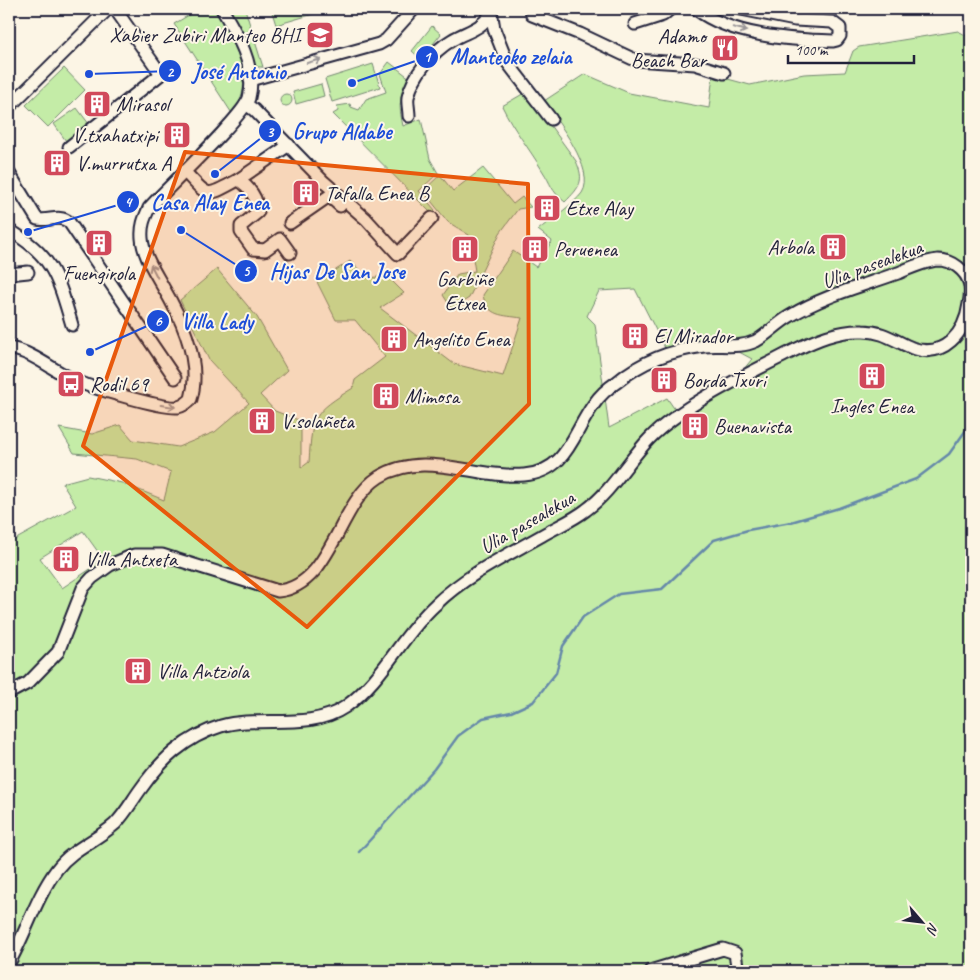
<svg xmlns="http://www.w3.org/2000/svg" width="980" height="980" viewBox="0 0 980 980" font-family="Caveat,sans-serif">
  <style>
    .green { fill: #c4eca7; stroke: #738771; fill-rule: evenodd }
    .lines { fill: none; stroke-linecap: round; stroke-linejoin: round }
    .stream { stroke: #6588a9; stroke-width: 2.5 }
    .minor-casing { stroke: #22223b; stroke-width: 15 }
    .minor { stroke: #fcf5e5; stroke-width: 11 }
    .oneway { stroke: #9a9698 }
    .marked { fill: #e8590c; fill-opacity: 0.2; stroke: #e8590c; stroke-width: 4; stroke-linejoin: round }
    .labels { text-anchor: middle; stroke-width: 4; stroke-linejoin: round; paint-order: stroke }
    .poi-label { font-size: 21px; fill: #22223b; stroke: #fcf5e5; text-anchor: start }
    .street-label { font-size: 21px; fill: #22223b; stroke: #fcf5e5 }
    .leader { fill: none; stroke: #1d4ed8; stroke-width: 2 }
    .callout-dot { fill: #1d4ed8; stroke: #fcf5e5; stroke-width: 2 }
    .mark-label { font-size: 15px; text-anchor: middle; font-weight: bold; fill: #fff }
    .callout-label { font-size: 22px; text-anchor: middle; font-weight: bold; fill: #1d4ed8; stroke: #fcf5e5; stroke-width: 4; stroke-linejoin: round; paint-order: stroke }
  </style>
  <rect width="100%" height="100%" fill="#fcf5e5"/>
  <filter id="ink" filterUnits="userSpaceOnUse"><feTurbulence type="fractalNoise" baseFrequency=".02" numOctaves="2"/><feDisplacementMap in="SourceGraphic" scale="10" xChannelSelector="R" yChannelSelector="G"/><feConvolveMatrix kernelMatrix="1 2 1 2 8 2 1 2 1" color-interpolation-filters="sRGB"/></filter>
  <g filter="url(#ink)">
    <!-- green -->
    <g class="green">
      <path d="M199 9H217C236 42 257 78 233 115L174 24Z"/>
      <path d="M229 9H245L263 67H255L248 42Z"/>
      <path d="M271 9H327V10L276 25Z"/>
      <path d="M432 26 441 34 421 59 412 51Z"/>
      <path d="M958 31 971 38V971H9V543L76 506 62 483 88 476 122 483 164 500 171 472 137 459 74 453 59 428 92 434 120 425 133 440 178 447 215 432 249 403 209 360 180 300 217 269 257 317 287 370 260 395 275 411 301 421V468L309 462C312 415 313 413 353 388L355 380 385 357 355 320H336L317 282 350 261 368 278 387 276 404 293 380 308 454 364 503 376 522 318C503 315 487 317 483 295L513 251 536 267 552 241 538 230C549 221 575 203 582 193 597 170 557 122 544 101L585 74 629 93 709 108 713 75 750 85 804 74 845 72 853 51 859 47ZM635 289 665 348 717 340 752 359 735 380 680 417 667 398 609 428 595 324 587 316 599 291ZM83 531 101 556 89 570 62 588 40 558Z"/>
      <path d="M389 62 411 79C399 101 398 102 403 126L421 119 430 159 438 173 419 191 435 210 431 213 333 114 338 111 337 106 350 104 351 107 359 110 366 99 386 92 380 74Z"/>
      <path d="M373 64 380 87 332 102 325 79Z"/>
      <path d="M64 68 85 90 48 127 26 105Z"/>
      <path d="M321 84 324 96 296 104 293 92Z"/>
      <path d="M526 92 576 161C585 181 580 187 565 202 550 190 552 185 542 170 529 148 513 129 502 106Z"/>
      <circle cx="286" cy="100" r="6"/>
      <path d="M77 108 89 124 66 141 54 124Z"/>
      <path d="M483 168 513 204 522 197 531 207 518 209 500 233 469 298 452 309 443 295 458 274 475 271 469 235 448 222 423 191 440 175 453 191Z"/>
    </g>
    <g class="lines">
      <!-- stream -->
      <path class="stream" d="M359 852 434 769 458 736 483 718 511 712 533 702 556 673 563 646 583 617 619 594 662 589 714 540 748 530 791 522 839 508 916 479 949 454 971 423"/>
      <defs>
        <g id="minor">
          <path d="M531 9 532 15 580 34 635 60 695 64 724 73"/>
          <path d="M696 9C731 36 790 40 833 41L837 40 840 36V28L832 22 795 20 741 9"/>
          <path d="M491 10 494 29 507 62 551 119"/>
          <path d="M635 24 663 15 670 9"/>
          <path d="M250 80 379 44 386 40 414 9"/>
          <path d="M246 104 254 110 324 182 366 219 398 254 432 218"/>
          <path d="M9 107 108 9"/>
          <path d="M409 116C409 110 407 102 408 97 413 75 433 51 452 40 467 31 480 30 490 15"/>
          <path d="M69 147 161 74 115 9"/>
          <path d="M184 171C210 198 204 198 238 180 249 186 258 199 258 212L241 226V232L253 249 265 250 280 239 290 253"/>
          <path d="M9 173 37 219C48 222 59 214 69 222L175 378"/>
          <path d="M238 180 289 145"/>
          <path d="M290 223 329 196 340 206"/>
          <path d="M9 230C54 256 58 279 72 325"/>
          <path d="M9 274 28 272"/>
          <path d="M9 348C33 352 52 370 74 380 89 387 163 409 178 407 183 406 187 403 191 399 202 362 182 319 163 287 155 272 143 255 142 238 141 226 144 219 149 208 167 188 243 117 249 98 257 67 237 34 222 9"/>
          <path d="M9 693 28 683 58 652 83 588 92 578 110 565 134 555H162L278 591C332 586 337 504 379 477 424 449 476 479 524 475 568 471 572 434 594 404 600 395 608 388 617 382 641 362 672 350 704 346 721 344 739 349 756 341 768 334 778 323 790 316 823 296 862 286 898 273 910 268 925 261 938 260 945 260 952 262 958 267 971 277 972 289 969 304 965 333 944 359 912 348 895 341 883 331 863 331 838 330 815 340 793 351 750 373 682 405 649 439 627 462 612 491 586 510 572 521 556 527 541 536 504 557 466 575 435 605 401 636 383 680 345 707 310 731 260 715 221 726 185 737 161 760 140 790 132 801 125 814 115 824 96 841 73 848 57 869 36 897 26 933 9 963"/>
          <path d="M650 971 723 949 735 953 737 966 734 971"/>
        </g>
      </defs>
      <!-- minor casing -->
      <use href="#minor" class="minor-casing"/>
      <!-- minor -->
      <use href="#minor" class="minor"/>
    </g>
    <!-- one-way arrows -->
    <defs><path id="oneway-shaft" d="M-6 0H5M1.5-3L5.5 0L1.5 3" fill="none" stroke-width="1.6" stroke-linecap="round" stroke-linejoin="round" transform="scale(1.25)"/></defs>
    <g class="oneway">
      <use href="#oneway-shaft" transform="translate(740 29) rotate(14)"/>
      <use href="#oneway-shaft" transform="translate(314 61) rotate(-15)"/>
      <use href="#oneway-shaft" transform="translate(154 271) rotate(-117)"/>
      <use href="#oneway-shaft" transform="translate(168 406) rotate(8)"/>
    </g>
  </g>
  <!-- marked area -->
  <path class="marked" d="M185 152 528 184 529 404 307 627 83 446Z"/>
  <!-- icons -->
  <defs>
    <symbol id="school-square" viewBox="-11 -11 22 22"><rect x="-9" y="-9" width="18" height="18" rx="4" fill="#d1495b" stroke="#fcf5e5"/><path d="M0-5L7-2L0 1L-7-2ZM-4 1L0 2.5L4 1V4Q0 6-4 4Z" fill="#fff"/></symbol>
    <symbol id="restaurant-square" viewBox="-11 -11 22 22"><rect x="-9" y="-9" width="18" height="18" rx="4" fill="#d1495b" stroke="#fcf5e5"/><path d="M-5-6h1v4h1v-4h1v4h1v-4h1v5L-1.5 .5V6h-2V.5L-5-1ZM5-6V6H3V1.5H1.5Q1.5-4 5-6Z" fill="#fff"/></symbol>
    <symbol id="building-square" viewBox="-11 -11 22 22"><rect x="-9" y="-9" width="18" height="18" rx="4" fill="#d1495b" stroke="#fcf5e5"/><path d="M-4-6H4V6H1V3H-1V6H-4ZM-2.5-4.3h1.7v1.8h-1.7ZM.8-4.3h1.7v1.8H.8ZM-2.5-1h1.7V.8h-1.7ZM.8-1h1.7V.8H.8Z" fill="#fff"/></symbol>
    <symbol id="bus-square" viewBox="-11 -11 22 22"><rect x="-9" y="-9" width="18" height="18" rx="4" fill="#d1495b" stroke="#fcf5e5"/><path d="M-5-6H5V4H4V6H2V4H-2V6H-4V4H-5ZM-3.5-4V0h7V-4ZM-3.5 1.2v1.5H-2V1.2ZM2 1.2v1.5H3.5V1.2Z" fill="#fff"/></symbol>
  </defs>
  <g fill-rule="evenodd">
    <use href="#school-square" x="304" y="19" width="32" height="32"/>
    <use href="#restaurant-square" x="709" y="32" width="32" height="32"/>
    <use href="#building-square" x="81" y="88" width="32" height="32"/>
    <use href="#building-square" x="161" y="119" width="32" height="32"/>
    <use href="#building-square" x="41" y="147" width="32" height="32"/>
    <use href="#building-square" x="290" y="177" width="32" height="32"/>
    <use href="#building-square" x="531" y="192" width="32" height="32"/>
    <use href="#building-square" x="83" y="227" width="32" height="32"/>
    <use href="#building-square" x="817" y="231" width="32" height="32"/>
    <use href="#building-square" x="449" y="233" width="32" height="32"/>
    <use href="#building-square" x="519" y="233" width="32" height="32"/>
    <use href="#building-square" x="619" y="320" width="32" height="32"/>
    <use href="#building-square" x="378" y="323" width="32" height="32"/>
    <use href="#building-square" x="856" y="360" width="32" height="32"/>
    <use href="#building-square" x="648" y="364" width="32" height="32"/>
    <use href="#bus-square" x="55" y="368" width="32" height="32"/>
    <use href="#building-square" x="370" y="380" width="32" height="32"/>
    <use href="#building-square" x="246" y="405" width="32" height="32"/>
    <use href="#building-square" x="679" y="410" width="32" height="32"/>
    <use href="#building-square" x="50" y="543" width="32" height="32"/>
    <use href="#building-square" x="122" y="655" width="32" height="32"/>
  </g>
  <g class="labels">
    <!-- poi labels -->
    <g class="poi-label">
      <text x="301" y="42" text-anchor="end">Xabier Zubiri Manteo BHI</text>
      <text x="706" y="43" text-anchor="end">Adamo<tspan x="706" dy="24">Beach Bar</tspan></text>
      <text x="116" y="111">Mirasol</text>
      <text x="158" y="142" text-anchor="end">V.txahatxipi</text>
      <text x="76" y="170">V.murrutxa A</text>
      <text x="325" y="200">Tafalla Enea B</text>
      <text x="566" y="215">Etxe Alay</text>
      <text x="814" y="254" text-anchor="end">Arbola</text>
      <text x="554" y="256">Peruenea</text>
      <text x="99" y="280" text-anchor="middle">Fuengirola</text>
      <text x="465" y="286" text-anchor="middle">Garbiñe<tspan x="465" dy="24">Etxea</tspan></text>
      <text x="654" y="343">El Mirador</text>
      <text x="413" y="346">Angelito Enea</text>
      <text x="683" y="387">Borda Txuri</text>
      <text x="90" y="391">Rodil 69</text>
      <text x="405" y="403">Mimosa</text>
      <text x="872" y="413" text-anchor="middle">Ingles Enea</text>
      <text x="281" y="428">V.solañeta</text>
      <text x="714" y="433">Buenavista</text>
      <text x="85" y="566">Villa Antxeta</text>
      <text x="157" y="678">Villa Antziola</text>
    </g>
    <!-- street labels -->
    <g class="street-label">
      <text transform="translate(872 264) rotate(-20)" y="7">Ulia pasealekua</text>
      <text transform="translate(527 522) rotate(-30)" y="7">Ulia pasealekua</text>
    </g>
  </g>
  <!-- callouts -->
  <path class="leader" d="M352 83L427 57M89 74L170 71M215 174L270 131M28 232L128 202M181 230L246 271M90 352L158 321"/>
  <g class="callout-dot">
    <circle cx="352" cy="83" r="5"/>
    <circle cx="89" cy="74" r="5"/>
    <circle cx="215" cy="174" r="5"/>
    <circle cx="28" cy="232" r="5"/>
    <circle cx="181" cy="230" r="5"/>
    <circle cx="90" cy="352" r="5"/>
    <circle cx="427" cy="57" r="12"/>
    <circle cx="170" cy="71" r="12"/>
    <circle cx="270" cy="131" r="12"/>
    <circle cx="128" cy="202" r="12"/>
    <circle cx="246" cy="271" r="12"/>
    <circle cx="158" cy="321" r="12"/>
  </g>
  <g class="mark-label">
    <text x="427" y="62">1</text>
    <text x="170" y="77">2</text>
    <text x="270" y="137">3</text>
    <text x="128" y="207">4</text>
    <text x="246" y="276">5</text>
    <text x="158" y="326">6</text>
  </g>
  <g class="callout-label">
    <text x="511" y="64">Manteoko zelaia</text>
    <text x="239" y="79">José Antonio</text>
    <text x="342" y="139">Grupo Aldabe</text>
    <text x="210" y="210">Casa Alay Enea</text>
    <text x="337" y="279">Hijas De San Jose</text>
    <text x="217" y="329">Villa Lady</text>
  </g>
  <!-- margin -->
  <rect width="980" height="980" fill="none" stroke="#fcf5e5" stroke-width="30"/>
  <rect x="15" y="15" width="950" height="950" fill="none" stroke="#22223b" stroke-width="2" filter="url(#ink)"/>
  <!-- north arrow -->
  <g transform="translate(922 922) rotate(118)" stroke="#fcf5e5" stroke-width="4" paint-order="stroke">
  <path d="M0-4L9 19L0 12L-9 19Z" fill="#22223b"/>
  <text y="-8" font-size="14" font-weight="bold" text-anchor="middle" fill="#22223b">N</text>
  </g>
  <!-- scale -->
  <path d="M788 55v8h126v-8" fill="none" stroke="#22223b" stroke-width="2.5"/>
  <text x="795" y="55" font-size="15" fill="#22223b" stroke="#fcf5e5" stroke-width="4" paint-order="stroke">100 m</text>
</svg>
